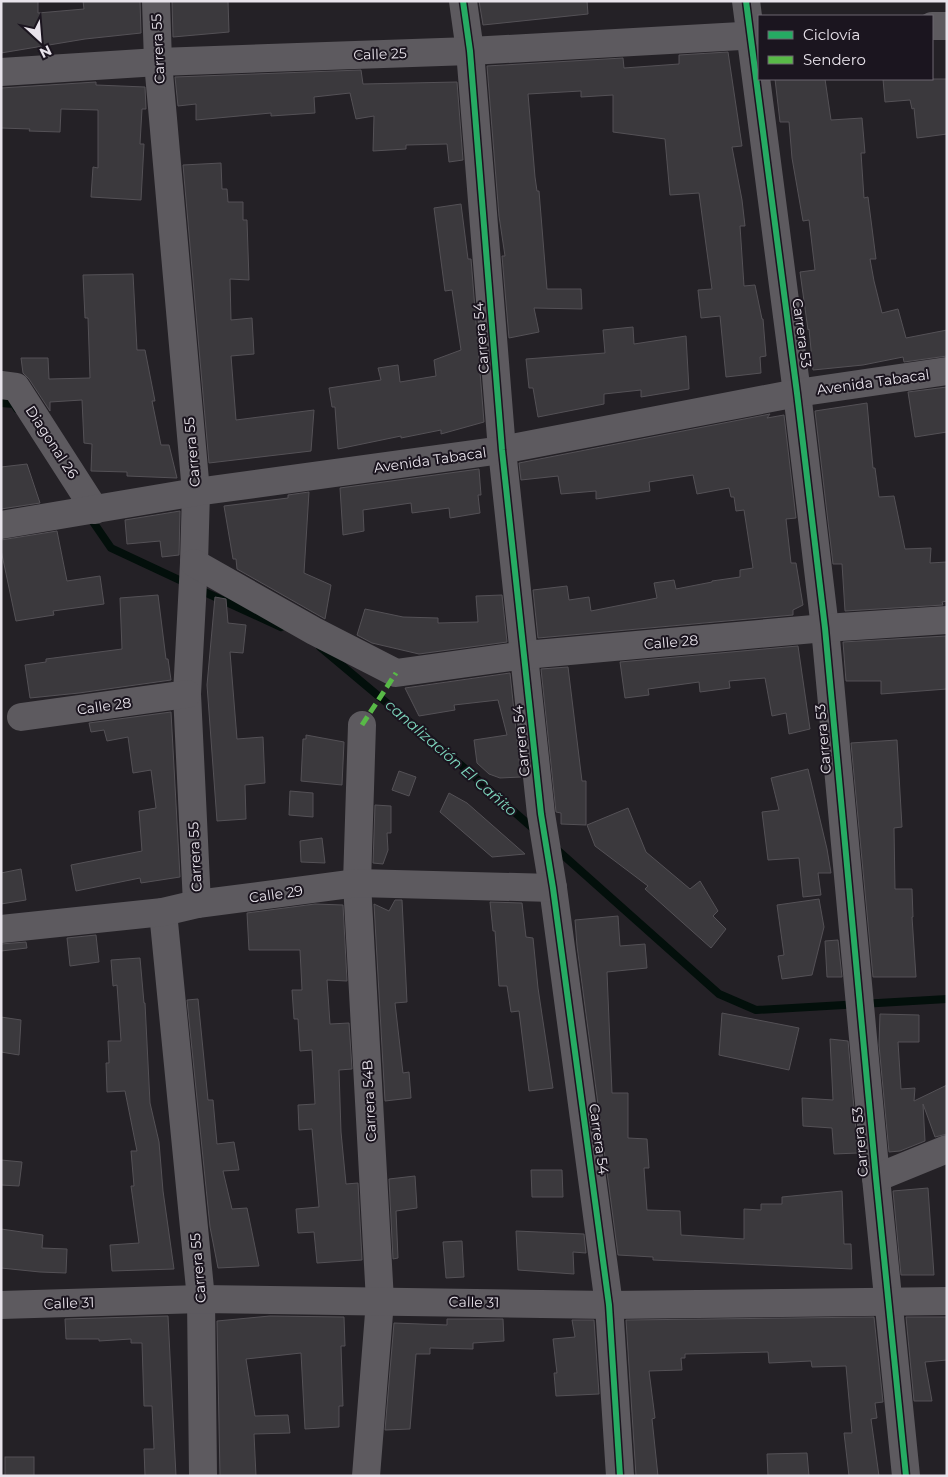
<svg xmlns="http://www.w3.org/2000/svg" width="948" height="1477" viewBox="0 0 948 1477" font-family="Montserrat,sans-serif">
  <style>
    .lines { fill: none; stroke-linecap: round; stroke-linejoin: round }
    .stream { stroke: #030f0b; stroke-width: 8 }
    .building { fill: #3b393d; stroke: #545156 }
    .minor { stroke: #5d5a5f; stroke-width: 28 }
    .quiet { stroke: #58b947; stroke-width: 5; stroke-dasharray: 10 5; stroke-linecap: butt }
    .cycleway-casing { stroke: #1b151f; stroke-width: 9 }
    .cycleway { stroke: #26ab63; stroke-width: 6 }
    .labels { text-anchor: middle; stroke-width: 4; stroke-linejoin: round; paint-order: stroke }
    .street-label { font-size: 14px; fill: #e8e3eb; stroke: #1b151f }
    .water-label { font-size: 15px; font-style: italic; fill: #7dd7bd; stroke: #1b151f }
  </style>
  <rect width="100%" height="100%" fill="#242126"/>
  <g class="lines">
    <!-- stream -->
    <g class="stream">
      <path d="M1 403 14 404 17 409"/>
      <path d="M89 516 111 548 188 584"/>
      <path d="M198 589 281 627"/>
      <path d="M320 647 468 771 536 831"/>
      <path d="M554 847 719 994 756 1010 947 999"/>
    </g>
  </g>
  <!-- building -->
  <g class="building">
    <path d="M1 1H38V13L84 9 83 1H140L141 33 85 39 1 53Z"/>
    <path d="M172 1H228L229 32 173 37Z"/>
    <path d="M479 1H587L588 14 483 25Z"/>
    <path d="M728 52 742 146 732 147 742 200 745 226H740L744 286 755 285 762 319H763L766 356 760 357 761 373 726 377 720 316 701 318 698 290 712 289 699 193 670 195 665 139 613 132V95L581 97V91L528 94 535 177 537 191H539L547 289H581L582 309 534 308 539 332 509 338 502 256H505L499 216 487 66 623 58 624 68 679 64V55Z"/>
    <path d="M361 70 363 84 457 82 463 160 449 162 447 144 406 145V149L373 151 374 116 356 119 350 93 314 97 315 113 271 116V113L196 120V104L178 106 175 77Z"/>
    <path d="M775 79H825L831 120 862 118 865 153H861L864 198 868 197 876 259H870L874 281 882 313 898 309 906 338 947 330V356L904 362 903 357 863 365 813 370 809 329 808 330 800 272 815 270 809 220 803 221 792 158 789 122H780Z"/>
    <path d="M883 79H947V134L917 138 914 108 912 109 910 100 885 102Z"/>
    <path d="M96 82V85L145 87 146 109H142L140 144H144L141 200 91 197 93 167 98 168V110L61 109 60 132 29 131 30 129 1 128V88Z"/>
    <path d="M221 163 222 189H227L228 202H243V220H247L249 280 230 279 231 320 252 318 254 354 231 356 236 420 314 410 311 451 209 463 183 165Z"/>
    <path d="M461 204 468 259H471L484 422 441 434V430L401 438V436L338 449 335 407H332L329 388 381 380 378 368 398 365 400 382 436 376 434 360 461 350 452 290 445 291 434 208Z"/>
    <path d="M133 274 137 350H145L155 401H152L161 445H169L177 478 127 476V472L91 471 92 444 84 443 82 400 50 402V411L29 379 23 373 21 358H48L49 379 90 378 88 318H85L83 275Z"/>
    <path d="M633 327 634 344 686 336 689 389 641 397V390L604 394V404L538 417 533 388H529L526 359 605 353 603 330Z"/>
    <path d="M947 387V432L915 437 908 392Z"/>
    <path d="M867 403 873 468H875L879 497 894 496 905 549 931 548 930 563 947 562V601L942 602 943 605 845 611 842 564H833L815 411Z"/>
    <path d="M770 414 767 418 784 415 796 518 786 519 791 563H796L803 605 793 610V615L538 638 533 590 567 586 569 600 589 597 591 611 657 598 654 583 674 580 676 589 712 582V581L740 577V570L753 568 744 510 736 511 734 497H731L729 488 697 494 693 475 649 482 650 491 596 499V491L561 494 558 476 521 480 519 463Z"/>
    <path d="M27 464 40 503 1 509V467Z"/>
    <path d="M479 469 481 495H478L480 513 450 518 449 508 412 513 411 503 363 510 364 531 343 535 340 488Z"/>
    <path d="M309 492 304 573 331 585 325 619 237 569 236 559H233L224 506 288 498V495Z"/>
    <path d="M180 511 179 555 162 557 160 541 127 544 125 520Z"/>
    <path d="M57 531 67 581 100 576 104 604 53 611 54 615 16 621 1 550V540Z"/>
    <path d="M158 595 166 659H168L171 680 79 693 30 698 25 665 46 662V659L122 649 120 598Z"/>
    <path d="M502 595 507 642 419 654 372 643 357 635 365 609 403 617 438 618V623L478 622 476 596Z"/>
    <path d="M215 597 226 599 228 623 246 625 243 653 230 652 237 739 263 737 265 783 245 785 246 819 217 821 207 685Z"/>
    <path d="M946 636 947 689 881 694V681H846L843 642Z"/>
    <path d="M798 646 810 729 789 734 786 713 772 716 765 678 729 681 730 688 700 692 699 682 648 689 649 695 625 698 620 662Z"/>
    <path d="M568 667 582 781H586V825L561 824V813L556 812 541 669Z"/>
    <path d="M510 673 521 777 500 778 489 774 477 763 474 740 507 735 498 700 454 705 455 710 419 716 405 688Z"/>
    <path d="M171 712 180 877 141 883 140 878 76 891 71 865 142 851 139 811 156 808 151 770 133 773 128 737 107 741 104 730 91 732 89 723Z"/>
    <path d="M306 735 344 742 342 785 301 781 303 739H306Z"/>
    <path d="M897 740 902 827 894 828 895 889H912L913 917H912L916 977H873L851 743Z"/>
    <path d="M808 769 827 849 831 873H818L821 895 803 897 799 858 768 860 762 812 779 810 771 778Z"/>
    <path d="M399 771 416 777 409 796 392 790Z"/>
    <path d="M290 791 313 793V817L289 815Z"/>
    <path d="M449 793 467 803 525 854 492 857 440 812Z"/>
    <path d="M375 805 391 806V833H387L388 850 383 864 373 863Z"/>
    <path d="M628 808 646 852 690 889 700 881 718 911 713 916 726 929 711 948 645 889 648 886 595 846 587 825Z"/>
    <path d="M322 838 325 863 301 862 300 841Z"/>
    <path d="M21 869 26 900 1 904V873Z"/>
    <path d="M819 899 824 927 812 975 782 979 778 956 784 955 777 905Z"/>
    <path d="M395 900H402L407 1002 395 1003 403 1073 409 1072 411 1098 385 1101 374 904 389 911Z"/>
    <path d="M490 902 522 903 526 937 533 938 538 988 553 1088 529 1091 519 1011 511 1012 507 986H499L495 931H493Z"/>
    <path d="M315 904 343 905 347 981 327 980 330 1024 349 1023 352 1069 339 1070 341 1132 346 1184 358 1183 362 1260 317 1263 314 1232 298 1233 296 1209 319 1207 312 1129 299 1130 298 1105 315 1104 312 1050 300 1051 298 1019H294L292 990H302L300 950H249L247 913Z"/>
    <path d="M618 916 620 946 645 944 647 968 607 972 612 1093H628V1138L647 1139 649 1168H644L647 1210 680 1211 681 1235 744 1239V1209L761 1210V1204H782V1197L842 1191 844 1244H851L852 1269 653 1260V1257L618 1255 577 946 575 920Z"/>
    <path d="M96 935 99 962 70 966 67 938Z"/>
    <path d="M838 940 842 977H827L825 941Z"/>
    <path d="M26 942 27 948 1 951V944Z"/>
    <path d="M140 958 144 1003H145L150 1103 159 1142 163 1191 174 1269 112 1271 110 1245 139 1243 131 1186H134L131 1151H137L125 1091 107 1092 106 1063H109L108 1041H121L117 985 113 986 111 960Z"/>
    <path d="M198 999 208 1100H213L217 1144 234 1142 239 1170 223 1171 232 1209 247 1208 259 1266 218 1268 210 1227 187 1000Z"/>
    <path d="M722 1013 799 1028 789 1070 719 1055Z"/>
    <path d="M880 1014 919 1015V1042H898L901 1089 915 1088 914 1101 947 1085V1134L935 1137 923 1104 925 1141 900 1151 889 1152 879 1045Z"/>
    <path d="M1 1017 21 1020 19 1055 1 1052Z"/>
    <path d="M830 1039 848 1041 858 1153 834 1154 832 1128 803 1126 802 1098 833 1100Z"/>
    <path d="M1 1160 22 1162 19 1186 1 1185Z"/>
    <path d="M531 1170H562L563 1197H532Z"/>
    <path d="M415 1176 417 1208 396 1211 398 1258 393 1259 389 1179Z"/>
    <path d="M928 1188 934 1275H901L893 1191Z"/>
    <path d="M1 1229 43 1235 42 1248 67 1249 66 1273 40 1272 1 1268Z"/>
    <path d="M516 1231 584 1234 586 1253 573 1252 574 1274 518 1270Z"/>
    <path d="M462 1241 464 1277 446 1278 443 1242Z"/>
    <path d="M168 1316 176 1476H145L144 1449H154L152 1406H144L142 1343H131V1339L99 1341V1339H66L65 1319Z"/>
    <path d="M270 1316 344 1317 345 1346H341L343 1406H339V1427L305 1429 301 1353 246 1359 255 1416 288 1415 290 1433 254 1434 256 1476H220L217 1321Z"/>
    <path d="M874 1317 883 1402 875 1403 877 1418 871 1419 879 1476H849L844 1433H852L846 1366 812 1367 811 1361 769 1363 768 1352 685 1354V1358H681L682 1370 649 1371 655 1418 652 1419 658 1476H636L626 1320Z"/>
    <path d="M906 1317H947V1360L925 1362 932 1401H914Z"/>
    <path d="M447 1319H503L504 1341 473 1343V1349L430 1348V1354H416L410 1429 385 1430 394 1323 447 1325Z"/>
    <path d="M572 1320H594L599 1394 556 1396 554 1373H557L553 1339 575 1337Z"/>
    <path d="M807 1453 809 1476H768L767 1454Z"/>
    <rect x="5" y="1457" width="29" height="19"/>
  </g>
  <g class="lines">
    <!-- minor -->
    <g class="minor">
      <path d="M156 1 158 62 196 492 194 563 187 694 197 904"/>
      <path d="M463 1 470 51 502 450 541 814 553 888 609 1305 620 1476"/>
      <path d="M746 1 797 393 825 628 876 1178 906 1476"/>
      <path d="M932 26H947"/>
      <path d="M1 72 158 62 470 51 759 35"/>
      <path d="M1 385 16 387 95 510"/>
      <path d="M1 525 196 492 502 450 797 393 947 371"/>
      <path d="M194 563 314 631 396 673 525 655 825 628 947 620"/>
      <path d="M21 717 187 694"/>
      <path d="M362 725 357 883 380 1301 366 1476"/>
      <path d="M163 912 201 1299 203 1476"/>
      <path d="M1 929 163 912 197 904 357 883 553 888"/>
      <path d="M876 1178 947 1149"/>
      <path d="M1 1305 201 1299 609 1305 947 1301"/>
    </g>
    <!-- quiet -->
    <path class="quiet" d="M362 725 396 673"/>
    <defs>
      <g id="cycleway">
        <path d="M463 1 470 51 502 450 541 814 553 888 609 1305 620 1476"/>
        <path d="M746 1 797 393 825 628 876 1178 906 1476"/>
      </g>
    </defs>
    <!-- cycleway casing -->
    <use href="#cycleway" class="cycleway-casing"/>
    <!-- cycleway -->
    <use href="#cycleway" class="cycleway"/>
  </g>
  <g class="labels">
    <!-- street labels -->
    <g class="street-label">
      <text transform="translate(158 49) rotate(-93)" y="5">Carrera 55</text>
      <text transform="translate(380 54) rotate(-2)" y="5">Calle 25</text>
      <text transform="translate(802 333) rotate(82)" y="5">Carrera 53</text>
      <text transform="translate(481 338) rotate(-95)" y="5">Carrera 54</text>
      <text transform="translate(873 382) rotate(-8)" y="5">Avenida Tabacal</text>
      <text transform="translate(52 442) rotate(57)" y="5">Diagonal 26</text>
      <text transform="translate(192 452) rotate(-95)" y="5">Carrera 55</text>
      <text transform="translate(430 460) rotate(-8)" y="5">Avenida Tabacal</text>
      <text transform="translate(671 642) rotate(-5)" y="5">Calle 28</text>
      <text transform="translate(104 706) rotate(-8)" y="5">Calle 28</text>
      <text transform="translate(823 739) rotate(-95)" y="5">Carrera 53</text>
      <text transform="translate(521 741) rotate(-96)" y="5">Carrera 54</text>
      <text transform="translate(195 857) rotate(-93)" y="5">Carrera 55</text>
      <text transform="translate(276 894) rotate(-8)" y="5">Calle 29</text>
      <text transform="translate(369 1101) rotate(-93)" y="5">Carrera 54B</text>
      <text transform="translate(599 1139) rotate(82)" y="5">Carrera 54</text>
      <text transform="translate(860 1142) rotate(-95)" y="5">Carrera 53</text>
      <text transform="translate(198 1268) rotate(-95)" y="5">Carrera 55</text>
      <text transform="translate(474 1302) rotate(1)" y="5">Calle 31</text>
      <text transform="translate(69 1303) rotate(-2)" y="5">Calle 31</text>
    </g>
    <!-- water labels -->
    <g class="water-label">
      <text transform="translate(451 758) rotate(41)" y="5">canalización El Cañito</text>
    </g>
  </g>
  <!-- border -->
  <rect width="948" height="1477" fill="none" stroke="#e8e3eb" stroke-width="5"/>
  <!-- legend -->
  <rect x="758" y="15" width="175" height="65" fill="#1b151f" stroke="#6d6771"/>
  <rect x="768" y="31" width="25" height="8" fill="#26ab63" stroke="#6d6771"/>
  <text x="803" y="40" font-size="15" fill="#e8e3eb">Ciclovía</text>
  <rect x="768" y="56" width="25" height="8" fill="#58b947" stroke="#6d6771"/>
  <text x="803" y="65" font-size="15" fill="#e8e3eb">Sendero</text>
  <!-- north arrow -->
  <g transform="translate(40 40) rotate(154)" stroke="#1b151f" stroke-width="4" paint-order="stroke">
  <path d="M0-4L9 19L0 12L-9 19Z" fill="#e8e3eb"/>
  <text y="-8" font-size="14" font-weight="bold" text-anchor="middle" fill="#e8e3eb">N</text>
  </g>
</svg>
